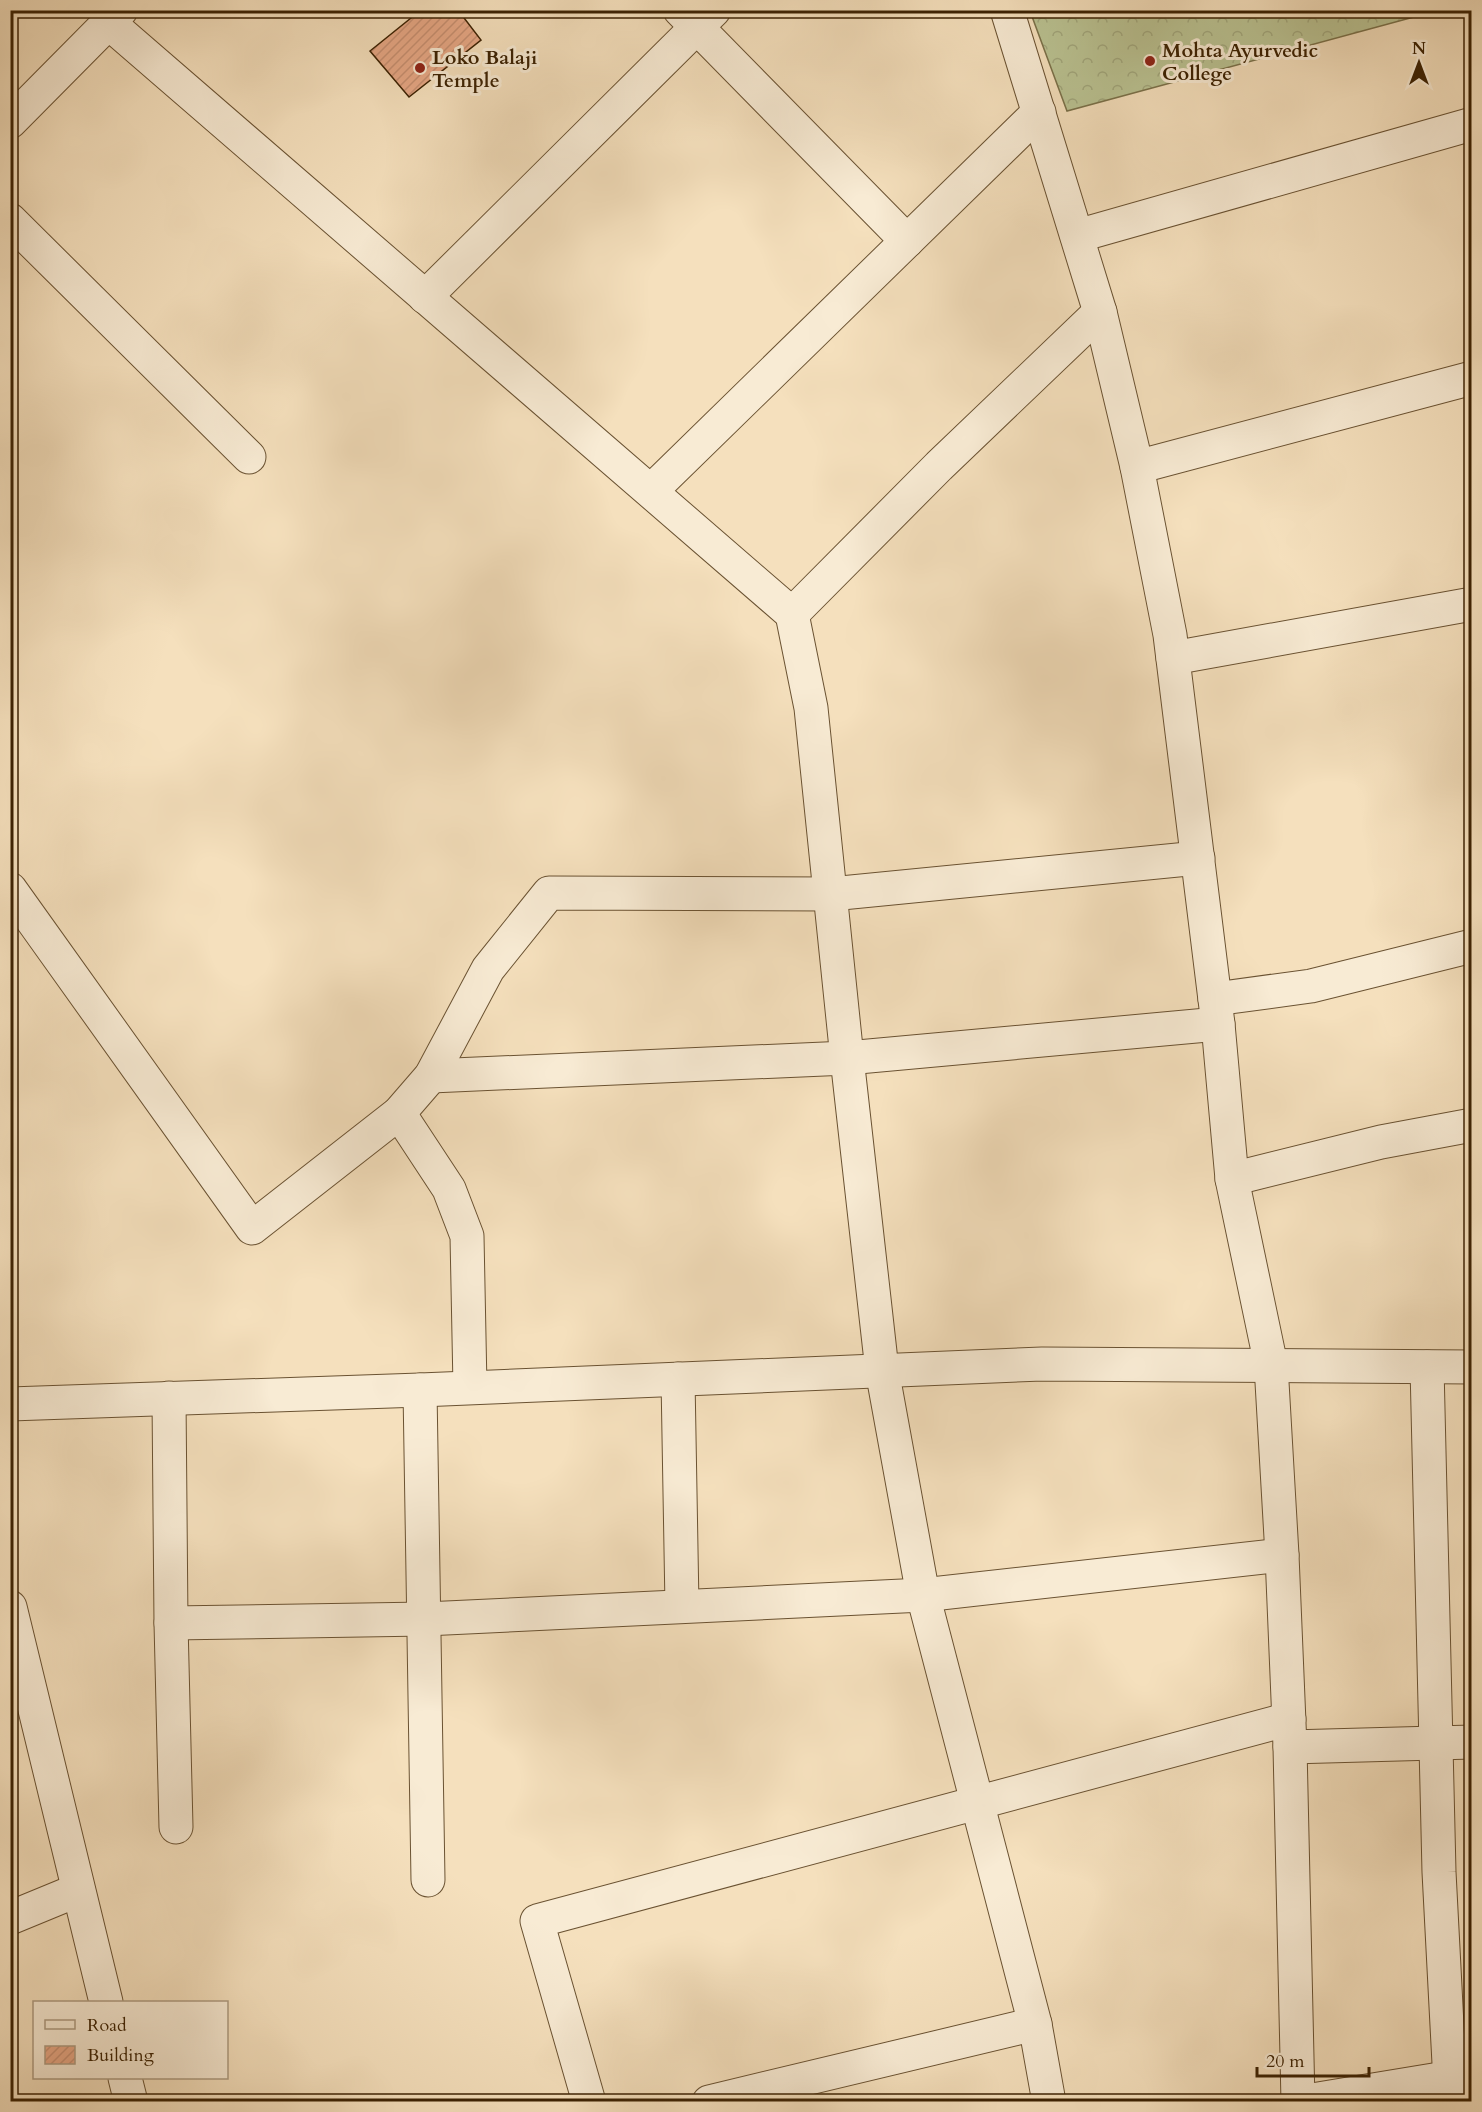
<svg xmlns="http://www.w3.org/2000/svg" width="1482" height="2112" viewBox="0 0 1482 2112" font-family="Cardo,serif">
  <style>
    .forest { fill: url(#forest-crowns); stroke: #7b724b; stroke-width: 1.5 }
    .building { fill: url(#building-hatch); stroke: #3c2203; stroke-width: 1.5 }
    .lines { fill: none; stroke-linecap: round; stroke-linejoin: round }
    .minor-casing { stroke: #6a5232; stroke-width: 35 }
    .minor { stroke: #f8ebd4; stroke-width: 33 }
    .poi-dot { fill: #8f2418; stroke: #f8ebd4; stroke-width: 2 }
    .labels { text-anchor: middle; stroke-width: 6; stroke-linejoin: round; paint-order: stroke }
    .poi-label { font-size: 20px; font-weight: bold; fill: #3c2203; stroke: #f8ebd4; text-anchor: start }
  </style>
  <defs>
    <pattern id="forest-crowns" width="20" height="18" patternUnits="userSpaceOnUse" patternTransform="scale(1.5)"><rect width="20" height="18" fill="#bac393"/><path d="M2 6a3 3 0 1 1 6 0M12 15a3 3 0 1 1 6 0" fill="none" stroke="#a1a77d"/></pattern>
    <pattern id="building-hatch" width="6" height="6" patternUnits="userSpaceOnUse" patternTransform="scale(1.5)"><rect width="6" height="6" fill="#e7a886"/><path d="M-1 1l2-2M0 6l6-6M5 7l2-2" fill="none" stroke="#c79072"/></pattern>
  </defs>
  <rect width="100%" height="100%" fill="#f5e0bd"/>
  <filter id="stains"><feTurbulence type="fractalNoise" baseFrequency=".00333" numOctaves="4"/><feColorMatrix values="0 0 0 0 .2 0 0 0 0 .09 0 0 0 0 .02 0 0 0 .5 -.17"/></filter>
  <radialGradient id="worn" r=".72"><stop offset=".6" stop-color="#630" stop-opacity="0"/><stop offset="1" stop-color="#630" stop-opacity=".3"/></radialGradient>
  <!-- forest -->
  <path class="forest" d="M1030 11V10L1436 11 1067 111Z"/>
  <!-- building -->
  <path class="building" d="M421 10H458L481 40 409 97 370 51Z"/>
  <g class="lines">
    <defs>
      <g id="minor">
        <path d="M680 10 907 241"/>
        <path d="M1007 10 1100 312 1137 467 1170 635 1218 1024 1232 1179 1271 1365 1282 1555 1290 1747 1298 2102"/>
        <path d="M109 23 792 614"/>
        <path d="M10 122 121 10"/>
        <path d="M10 220 249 457"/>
        <path d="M1077 236 1472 124"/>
        <path d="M425 297 714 10"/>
        <path d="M1100 312 939 466 792 614 811 708 847 1058 1218 1024"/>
        <path d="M1137 467 1472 378"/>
        <path d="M651 491 1039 112"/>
        <path d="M1173 658 1472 604"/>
        <path d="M10 889 252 1228 399 1113 431 1076 488 969 549 893 831 894 1198 858"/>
        <path d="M1215 999 1311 986 1472 946"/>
        <path d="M431 1076 847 1058 882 1370 923 1595 1035 2024 1049 2102"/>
        <path d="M399 1113 449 1189 467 1236 470 1387"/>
        <path d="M1232 1179 1381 1142 1472 1125"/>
        <path d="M1427 1367 1439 1872 1451 2102"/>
        <path d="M678 1379 682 1606"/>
        <path d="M420 1390 428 1880"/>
        <path d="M169 1398 171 1623 176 1827"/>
        <path d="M10 1404 420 1390 1042 1364 1472 1367"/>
        <path d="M10 1607 106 2002"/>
        <path d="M171 1623 425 1619 923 1595 1282 1555"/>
        <path d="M1290 1747 1472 1742"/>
        <path d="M10 1918 78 1890"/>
        <path d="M125 2078 131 2102"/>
        <path d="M589 2102 537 1921 1289 1719"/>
        <path d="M709 2102 1035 2024"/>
        <path d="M1300 2102 1470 2074"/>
      </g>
    </defs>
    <!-- minor casing -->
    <use href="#minor" class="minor-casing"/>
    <!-- minor -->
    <use href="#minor" class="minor"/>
  </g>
  <!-- markers -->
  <g class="poi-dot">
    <circle cx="1150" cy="61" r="6"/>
    <circle cx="420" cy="68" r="6"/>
  </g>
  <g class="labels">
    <!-- poi labels -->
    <g class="poi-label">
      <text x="1162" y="57">Mohta Ayurvedic<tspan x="1162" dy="23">College</tspan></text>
      <text x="432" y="64">Loko Balaji<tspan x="432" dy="23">Temple</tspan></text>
    </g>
  </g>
  <!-- margin -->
  <rect width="1482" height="2112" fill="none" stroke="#f5e0bd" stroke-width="36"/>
  <rect x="12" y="12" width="1458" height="2088" fill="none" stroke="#3c2203" stroke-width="3"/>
  <rect x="18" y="18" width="1446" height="2076" fill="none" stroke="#3c2203" stroke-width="1.5"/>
  <!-- legend -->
  <rect x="33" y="2001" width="195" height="78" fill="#f8ebd4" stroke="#ad9b80" stroke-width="1.5"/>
  <rect x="45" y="2020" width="30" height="9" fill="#f8ebd4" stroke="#ad9b80" stroke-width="1.5"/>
  <text x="87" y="2031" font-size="18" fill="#3c2203">Road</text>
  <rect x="45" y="2046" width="30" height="18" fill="url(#building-hatch)" stroke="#ad9b80" stroke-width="1.5"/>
  <text x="87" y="2061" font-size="18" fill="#3c2203">Building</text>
  <!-- north arrow -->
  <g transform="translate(1419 63)" stroke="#f8ebd4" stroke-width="4.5" paint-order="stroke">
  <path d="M0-4.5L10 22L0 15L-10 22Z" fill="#3c2203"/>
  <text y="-9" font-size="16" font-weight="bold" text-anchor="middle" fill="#3c2203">N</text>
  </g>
  <!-- scale -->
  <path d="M1257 2067v9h112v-9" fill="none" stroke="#3c2203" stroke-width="3"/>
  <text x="1266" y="2067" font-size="18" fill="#3c2203" stroke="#f8ebd4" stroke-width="4.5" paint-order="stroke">20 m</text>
  <rect width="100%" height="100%" filter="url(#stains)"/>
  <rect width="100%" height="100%" fill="url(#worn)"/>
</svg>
